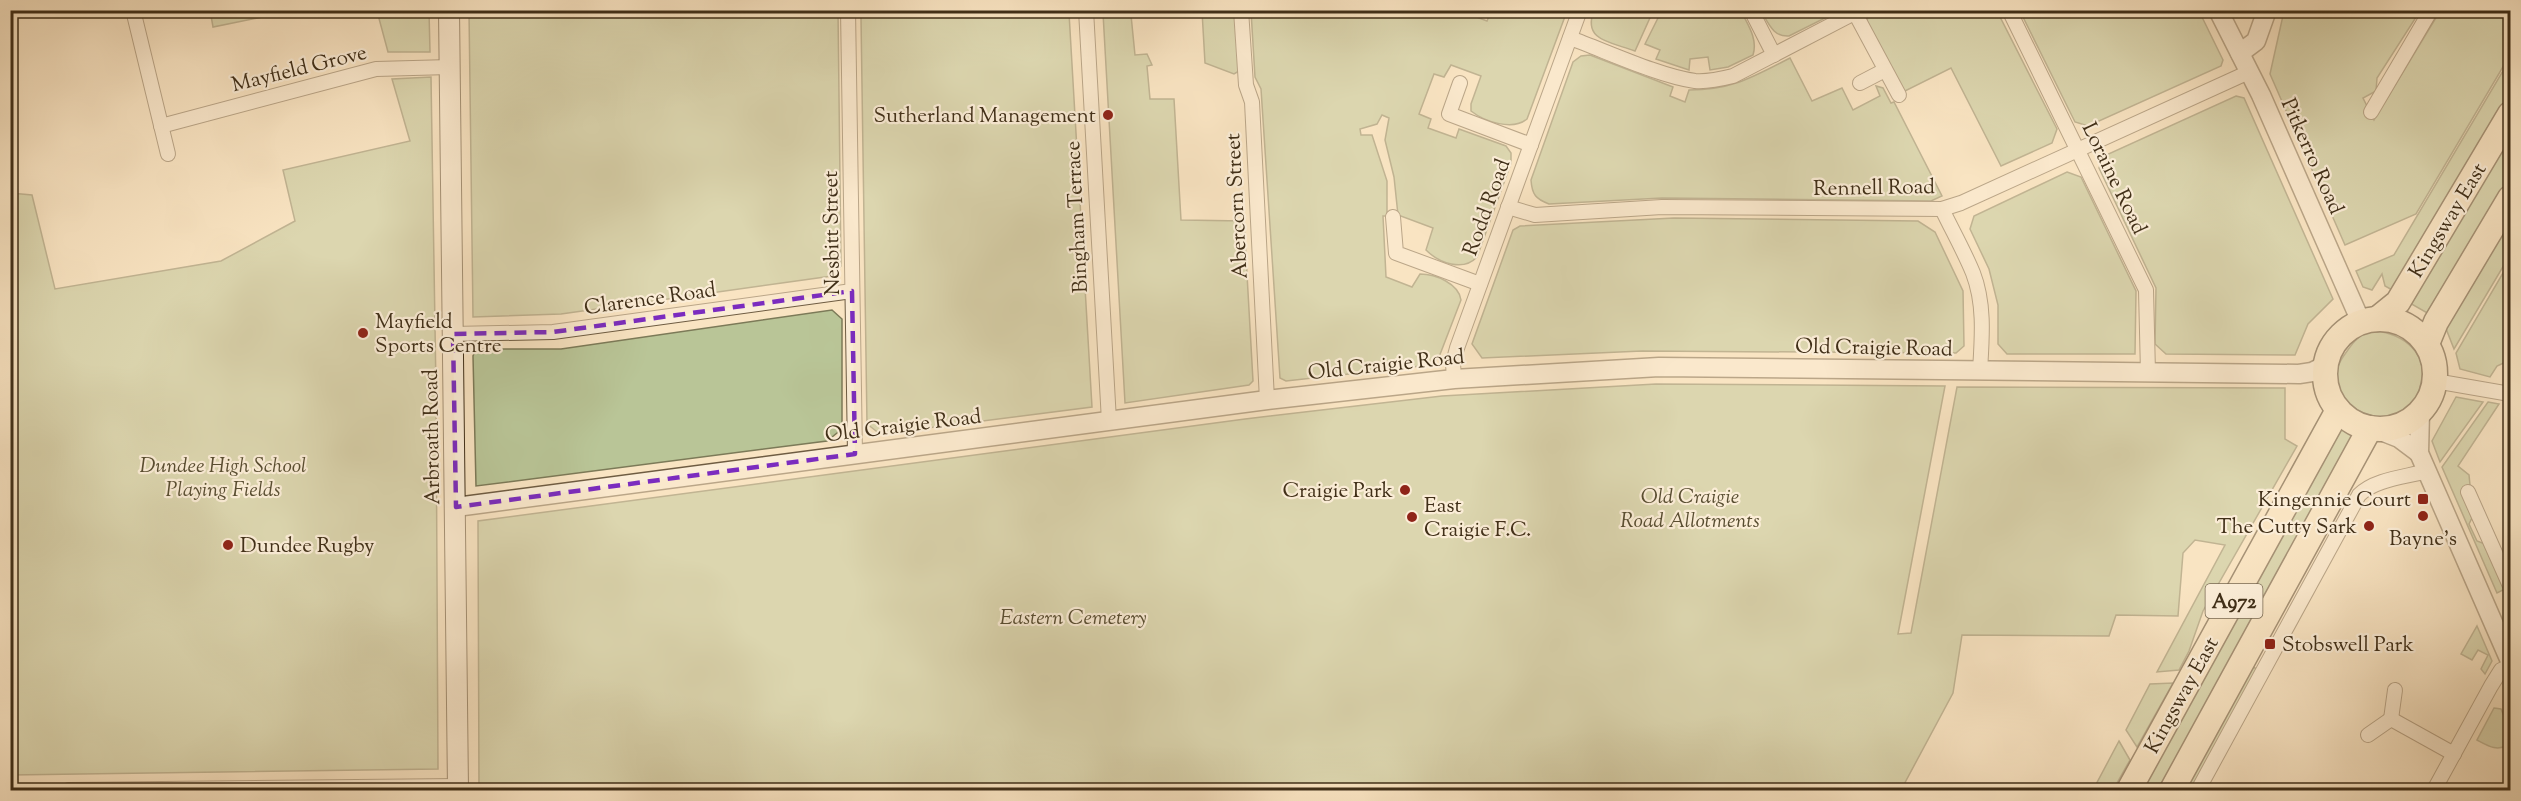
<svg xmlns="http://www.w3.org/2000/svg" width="2521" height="801" viewBox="0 0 2521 801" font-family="'Sorts Mill Goudy',serif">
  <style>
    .green { fill: #b9c597; stroke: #7c7a58; stroke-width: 1.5 }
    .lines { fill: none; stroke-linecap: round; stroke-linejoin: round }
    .minor-casing { stroke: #6e5c42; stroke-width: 16 }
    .tertiary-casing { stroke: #6e5c42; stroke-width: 21 }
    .secondary-casing { stroke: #402f18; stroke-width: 22 }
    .trunk-casing { stroke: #402f18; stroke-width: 27 }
    .minor { stroke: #fbedd7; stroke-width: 14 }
    .tertiary { stroke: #fbedd7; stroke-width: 18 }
    .secondary { stroke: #fbedd7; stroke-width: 20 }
    .trunk { stroke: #f9e4c2; stroke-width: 24 }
    .marked { fill: none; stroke: #7b2cbf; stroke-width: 4.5; stroke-dasharray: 12 8; stroke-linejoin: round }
    .poi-dot { fill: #8f2418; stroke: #fbedd7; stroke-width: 2 }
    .labels { text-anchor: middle; stroke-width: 4.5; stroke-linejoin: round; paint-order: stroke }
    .shield { fill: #fbedd7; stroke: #786851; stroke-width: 1.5 }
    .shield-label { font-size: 20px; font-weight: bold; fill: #402f18 }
    .street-label { font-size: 21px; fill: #402f18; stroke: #fbedd7 }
    .poi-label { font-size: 21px; fill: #402f18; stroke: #fbedd7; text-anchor: end }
    .park-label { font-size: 21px; font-style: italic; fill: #584d31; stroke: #fbedd7 }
  </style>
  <rect width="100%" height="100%" fill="#f9e4c2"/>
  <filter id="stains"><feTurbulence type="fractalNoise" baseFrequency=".00333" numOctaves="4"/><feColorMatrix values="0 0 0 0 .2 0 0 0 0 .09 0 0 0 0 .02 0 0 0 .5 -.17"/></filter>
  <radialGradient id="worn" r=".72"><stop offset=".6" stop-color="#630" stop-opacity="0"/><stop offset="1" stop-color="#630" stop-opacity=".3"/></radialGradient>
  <!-- green -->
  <g class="green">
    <path d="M210 10H292V11L213 27Z"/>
    <path d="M869 10H1067L1069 13 1092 407 880 434 867 424 861 18Z"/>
    <path d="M1458 10 1487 21 1491 11H1567L1527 119C1513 131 1485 122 1471 111V104L1481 76 1451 65 1444 77 1434 74 1419 114 1431 119 1428 128 1456 138 1459 129 1506 146 1511 153V163L1477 257C1463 272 1439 263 1426 250L1433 228 1398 215 1394 177 1385 140 1389 118 1382 115 1377 124 1360 129 1361 135H1372L1387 181V216H1383L1386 277 1412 287 1420 274C1436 274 1459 284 1461 300L1439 357 1430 365 1286 381 1280 378 1261 89 1255 77 1251 11Z"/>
    <path d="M1594 10H1653V11L1635 51C1611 42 1582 41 1594 10Z"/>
    <path d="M1729 10 1731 14 1741 11C1748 25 1758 39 1753 55L1728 67 1710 70 1708 57 1690 59 1689 70 1656 59 1660 50 1645 44 1659 16 1665 11Z"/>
    <path d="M377 11H429L430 52H388Z"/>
    <path d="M469 11H838L841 266 832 276 561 314 473 317Z"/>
    <path d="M1202 11H1235L1239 71 1234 74 1205 63Z"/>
    <path d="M1761 11H1839L1789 36C1773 37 1769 24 1761 11Z"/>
    <path d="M1873 11H1997L2057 129 2052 143 2001 166 1951 68 1903 92 1867 21 1869 12Z"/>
    <path d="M2020 11H2199L2223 60 2221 66 2088 126 2075 122Z"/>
    <path d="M2284 11H2420L2377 78 2376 91 2363 98 2374 120 2440 11H2510V55L2416 214 2345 245 2270 74Z"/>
    <path d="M1113 12V16L1131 15 1135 55 1147 54 1152 65 1147 66 1150 99H1174L1181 220 1244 221 1253 381 1249 385 1125 403 1103 13Z"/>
    <path d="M1590 55 1673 87 1670 96 1685 102 1689 90C1732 90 1753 77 1790 58L1812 101 1842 88 1853 110 1880 96 1876 86 1883 88 1891 103 1894 102 1942 196 1931 201 1662 198 1549 204C1536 199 1532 195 1531 180L1573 62 1581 56Z"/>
    <path d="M2510 59V97L2394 291 2385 286 2382 274 2372 290 2363 287 2356 271 2394 255Z"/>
    <path d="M431 77 436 389 438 769 11 775V193L32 195 55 289 221 261 295 221 283 170 410 141 392 79Z"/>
    <path d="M2236 96 2244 98 2333 299 2308 324 2295 355 2166 354 2155 344 2156 288 2099 168 2104 156Z"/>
    <path d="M2510 130V179L2429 314 2408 302Z"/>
    <path d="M2067 172 2081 177 2136 291 2135 354H2007L1998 344V305L1989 269 1970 229 1974 216Z"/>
    <path d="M2510 215V255L2454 349 2445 326Z"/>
    <path d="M1674 218 1918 221 1935 232 1963 291 1964 346 1956 353 1642 351 1482 358 1472 344 1513 230 1520 226Z"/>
    <path d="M2510 261V360L2497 366 2490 377 2460 369 2456 353Z"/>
    <path d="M832 310 842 319V429L827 441 476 486 473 356 476 349H561Z"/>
    <path d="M2367 331C2397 330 2429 349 2421 383 2408 450 2306 406 2345 354 2352 344 2357 337 2367 331Z"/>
    <path d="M1656 384 1945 386 1898 634 1911 633 1957 387 2285 388V439L2297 446 2203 611 2189 651 2179 670 2157 672 2225 545 2195 540 2183 553 2178 616 2116 615 2109 636 1962 635 1953 693 1901 790H479L478 521 1245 419 1442 396Z"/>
    <path d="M2456 397 2483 402 2440 462 2432 441Z"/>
    <path d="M2488 402 2499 404 2458 466 2469 475 2470 485 2463 496 2472 518 2469 524 2477 541 2485 544 2505 589 2497 593 2442 467Z"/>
    <path d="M2337 425 2357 436 2162 790H2137Z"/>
    <path d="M2477 626 2492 661 2485 674 2481 669 2488 655 2478 650 2472 660 2461 654Z"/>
    <path d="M2253 667 2259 670 2193 790H2181Z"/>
    <path d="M2173 683 2137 747 2126 730 2150 684Z"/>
    <path d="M2494 708 2501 709 2510 731V745C2496 751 2490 747 2477 740Z"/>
    <path d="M2119 741 2130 760 2113 790H2093Z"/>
  </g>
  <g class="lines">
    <defs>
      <g id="minor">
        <path d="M133 10 168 154"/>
        <path d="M848 10 855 454"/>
        <path d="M1086 10 1109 421"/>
        <path d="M1241 10 1246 85 1252 102 1267 400"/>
        <path d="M1751 10 1774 55"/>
        <path d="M2009 10 2146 290 2148 373"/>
        <path d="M1855 13 1899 95"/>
        <path d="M1570 38C1606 51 1659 76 1695 81 1708 82 1721 79 1733 76L1860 10"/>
        <path d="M1460 83 1449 114 1531 145"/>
        <path d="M1860 83 1885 70"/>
        <path d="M2371 112 2431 10"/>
        <path d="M161 126 376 69 450 67"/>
        <path d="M1508 207 1535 215 1662 207 1942 209 1961 203 2249 72"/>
        <path d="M1942 209C1952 230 1964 251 1973 273 1985 304 1982 338 1980 371"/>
        <path d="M1393 217 1396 253 1480 284"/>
        <path d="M453 334 553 332 852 291"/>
        <path d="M1454 379 1453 363 1457 348 1580 10"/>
        <path d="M2435 381 2510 394"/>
        <path d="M2468 492 2510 586"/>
        <path d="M2391 719 2395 690"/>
        <path d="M2368 735 2391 719 2454 754"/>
        <path d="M69 790 458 786"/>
        <path d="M2198 790 2359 495C2375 479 2406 477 2427 471"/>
        <path d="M2434 790 2491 686 2501 670 2510 666"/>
      </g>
      <g id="tertiary">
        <path d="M2218 10 2261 95 2361 322"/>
        <path d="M2240 53 2256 41 2267 10"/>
        <path d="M2420 412 2419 453 2510 661"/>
        <path d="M2376 429 2399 438 2419 453"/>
        <path d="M456 507 1267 400 1454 379 1659 367 2299 374 2312 372 2326 365"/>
      </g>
      <path id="secondary" d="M449 10 458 790"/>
      <g id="trunk">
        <path d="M2377 319 2398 302 2510 114"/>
        <circle cx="2380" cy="374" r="55"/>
        <path d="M2427 344 2436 322 2510 198"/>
        <path d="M2129 790 2338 410"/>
        <path d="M2172 790 2370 428"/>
      </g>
    </defs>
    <!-- minor casing -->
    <use href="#minor" class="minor-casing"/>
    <!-- tertiary casing -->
    <use href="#tertiary" class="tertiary-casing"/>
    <!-- secondary casing -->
    <use href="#secondary" class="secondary-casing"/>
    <!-- trunk casing -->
    <use href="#trunk" class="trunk-casing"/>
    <!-- minor -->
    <use href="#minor" class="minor"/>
    <!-- tertiary -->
    <use href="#tertiary" class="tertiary"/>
    <!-- secondary -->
    <use href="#secondary" class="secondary"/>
    <!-- trunk -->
    <use href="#trunk" class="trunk"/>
  </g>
  <!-- marked area -->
  <path d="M0 0H2521V801H0ZM852 291 855 454 456 507 453 334 553 332Z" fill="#f9e4c2" fill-opacity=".55" fill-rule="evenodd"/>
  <path class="marked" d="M852 291 855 454 456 507 453 334 553 332Z"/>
  <!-- markers -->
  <g class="poi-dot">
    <circle cx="1108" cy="115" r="6"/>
    <circle cx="363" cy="333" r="6"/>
    <circle cx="1405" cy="490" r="6"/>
    <rect x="2417" y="493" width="12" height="12" rx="3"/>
    <circle cx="2423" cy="516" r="6"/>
    <circle cx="1412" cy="517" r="6"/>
    <circle cx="2369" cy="526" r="6"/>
    <circle cx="228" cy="545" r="6"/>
    <rect x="2264" y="638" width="12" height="12" rx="3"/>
  </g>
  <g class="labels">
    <!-- shield labels -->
    <rect class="shield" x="2205.5" y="584" width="57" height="34" rx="4.5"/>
    <g class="shield-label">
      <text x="2234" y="608">A972</text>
    </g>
    <!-- street labels -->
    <g class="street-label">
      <text transform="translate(299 68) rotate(-14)" y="7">Mayfield Grove</text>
      <text transform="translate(2313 156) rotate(66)" y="7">Pitkerro Road</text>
      <text transform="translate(2115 178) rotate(64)" y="7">Loraine Road</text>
      <text transform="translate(1874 187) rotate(-1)" y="7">Rennell Road</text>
      <text transform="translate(1236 206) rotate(-93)" y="7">Abercorn Street</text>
      <text transform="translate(1486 207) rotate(-70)" y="7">Rodd Road</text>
      <text transform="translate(1076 217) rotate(-93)" y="7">Bingham Terrace</text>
      <text transform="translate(2447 220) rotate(-59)" y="7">Kingsway East</text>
      <text transform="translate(831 233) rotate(-91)" y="7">Nesbitt Street</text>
      <text transform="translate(650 298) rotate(-8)" y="7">Clarence Road</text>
      <text transform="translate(1874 347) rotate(1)" y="7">Old Craigie Road</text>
      <text transform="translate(1386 364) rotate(-6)" y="7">Old Craigie Road</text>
      <text transform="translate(903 425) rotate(-7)" y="7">Old Craigie Road</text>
      <text transform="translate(431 437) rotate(-91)" y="7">Arbroath Road</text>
      <text transform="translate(2181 695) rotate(-61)" y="7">Kingsway East</text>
    </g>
    <!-- poi labels -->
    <g class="poi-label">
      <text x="1096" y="122">Sutherland Management</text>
      <text x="375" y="328" text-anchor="start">Mayfield<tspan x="375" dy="24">Sports Centre</tspan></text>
      <text x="1393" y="497">Craigie Park</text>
      <text x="2411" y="506">Kingennie Court</text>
      <text x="1424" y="512" text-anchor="start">East<tspan x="1424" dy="24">Craigie F.C.</tspan></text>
      <text x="2357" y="533">The Cutty Sark</text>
      <text x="2423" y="545" text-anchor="middle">Bayne's</text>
      <text x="240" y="552" text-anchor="start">Dundee Rugby</text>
      <text x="2282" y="651" text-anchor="start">Stobswell Park</text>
    </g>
    <!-- park labels -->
    <g class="park-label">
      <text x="223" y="472">Dundee High School<tspan x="223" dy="24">Playing Fields</tspan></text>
      <text x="1690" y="503">Old Craigie<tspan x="1690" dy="24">Road Allotments</tspan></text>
      <text x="1073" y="624">Eastern Cemetery</text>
    </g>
  </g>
  <!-- margin -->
  <rect width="2521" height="801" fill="none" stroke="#f9e4c2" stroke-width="36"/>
  <rect x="12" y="12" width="2497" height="777" fill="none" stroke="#402f18" stroke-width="3"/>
  <rect x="18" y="18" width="2485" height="765" fill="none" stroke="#402f18" stroke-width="1.5"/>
  <rect width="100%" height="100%" filter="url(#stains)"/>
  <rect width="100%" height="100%" fill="url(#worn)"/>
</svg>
